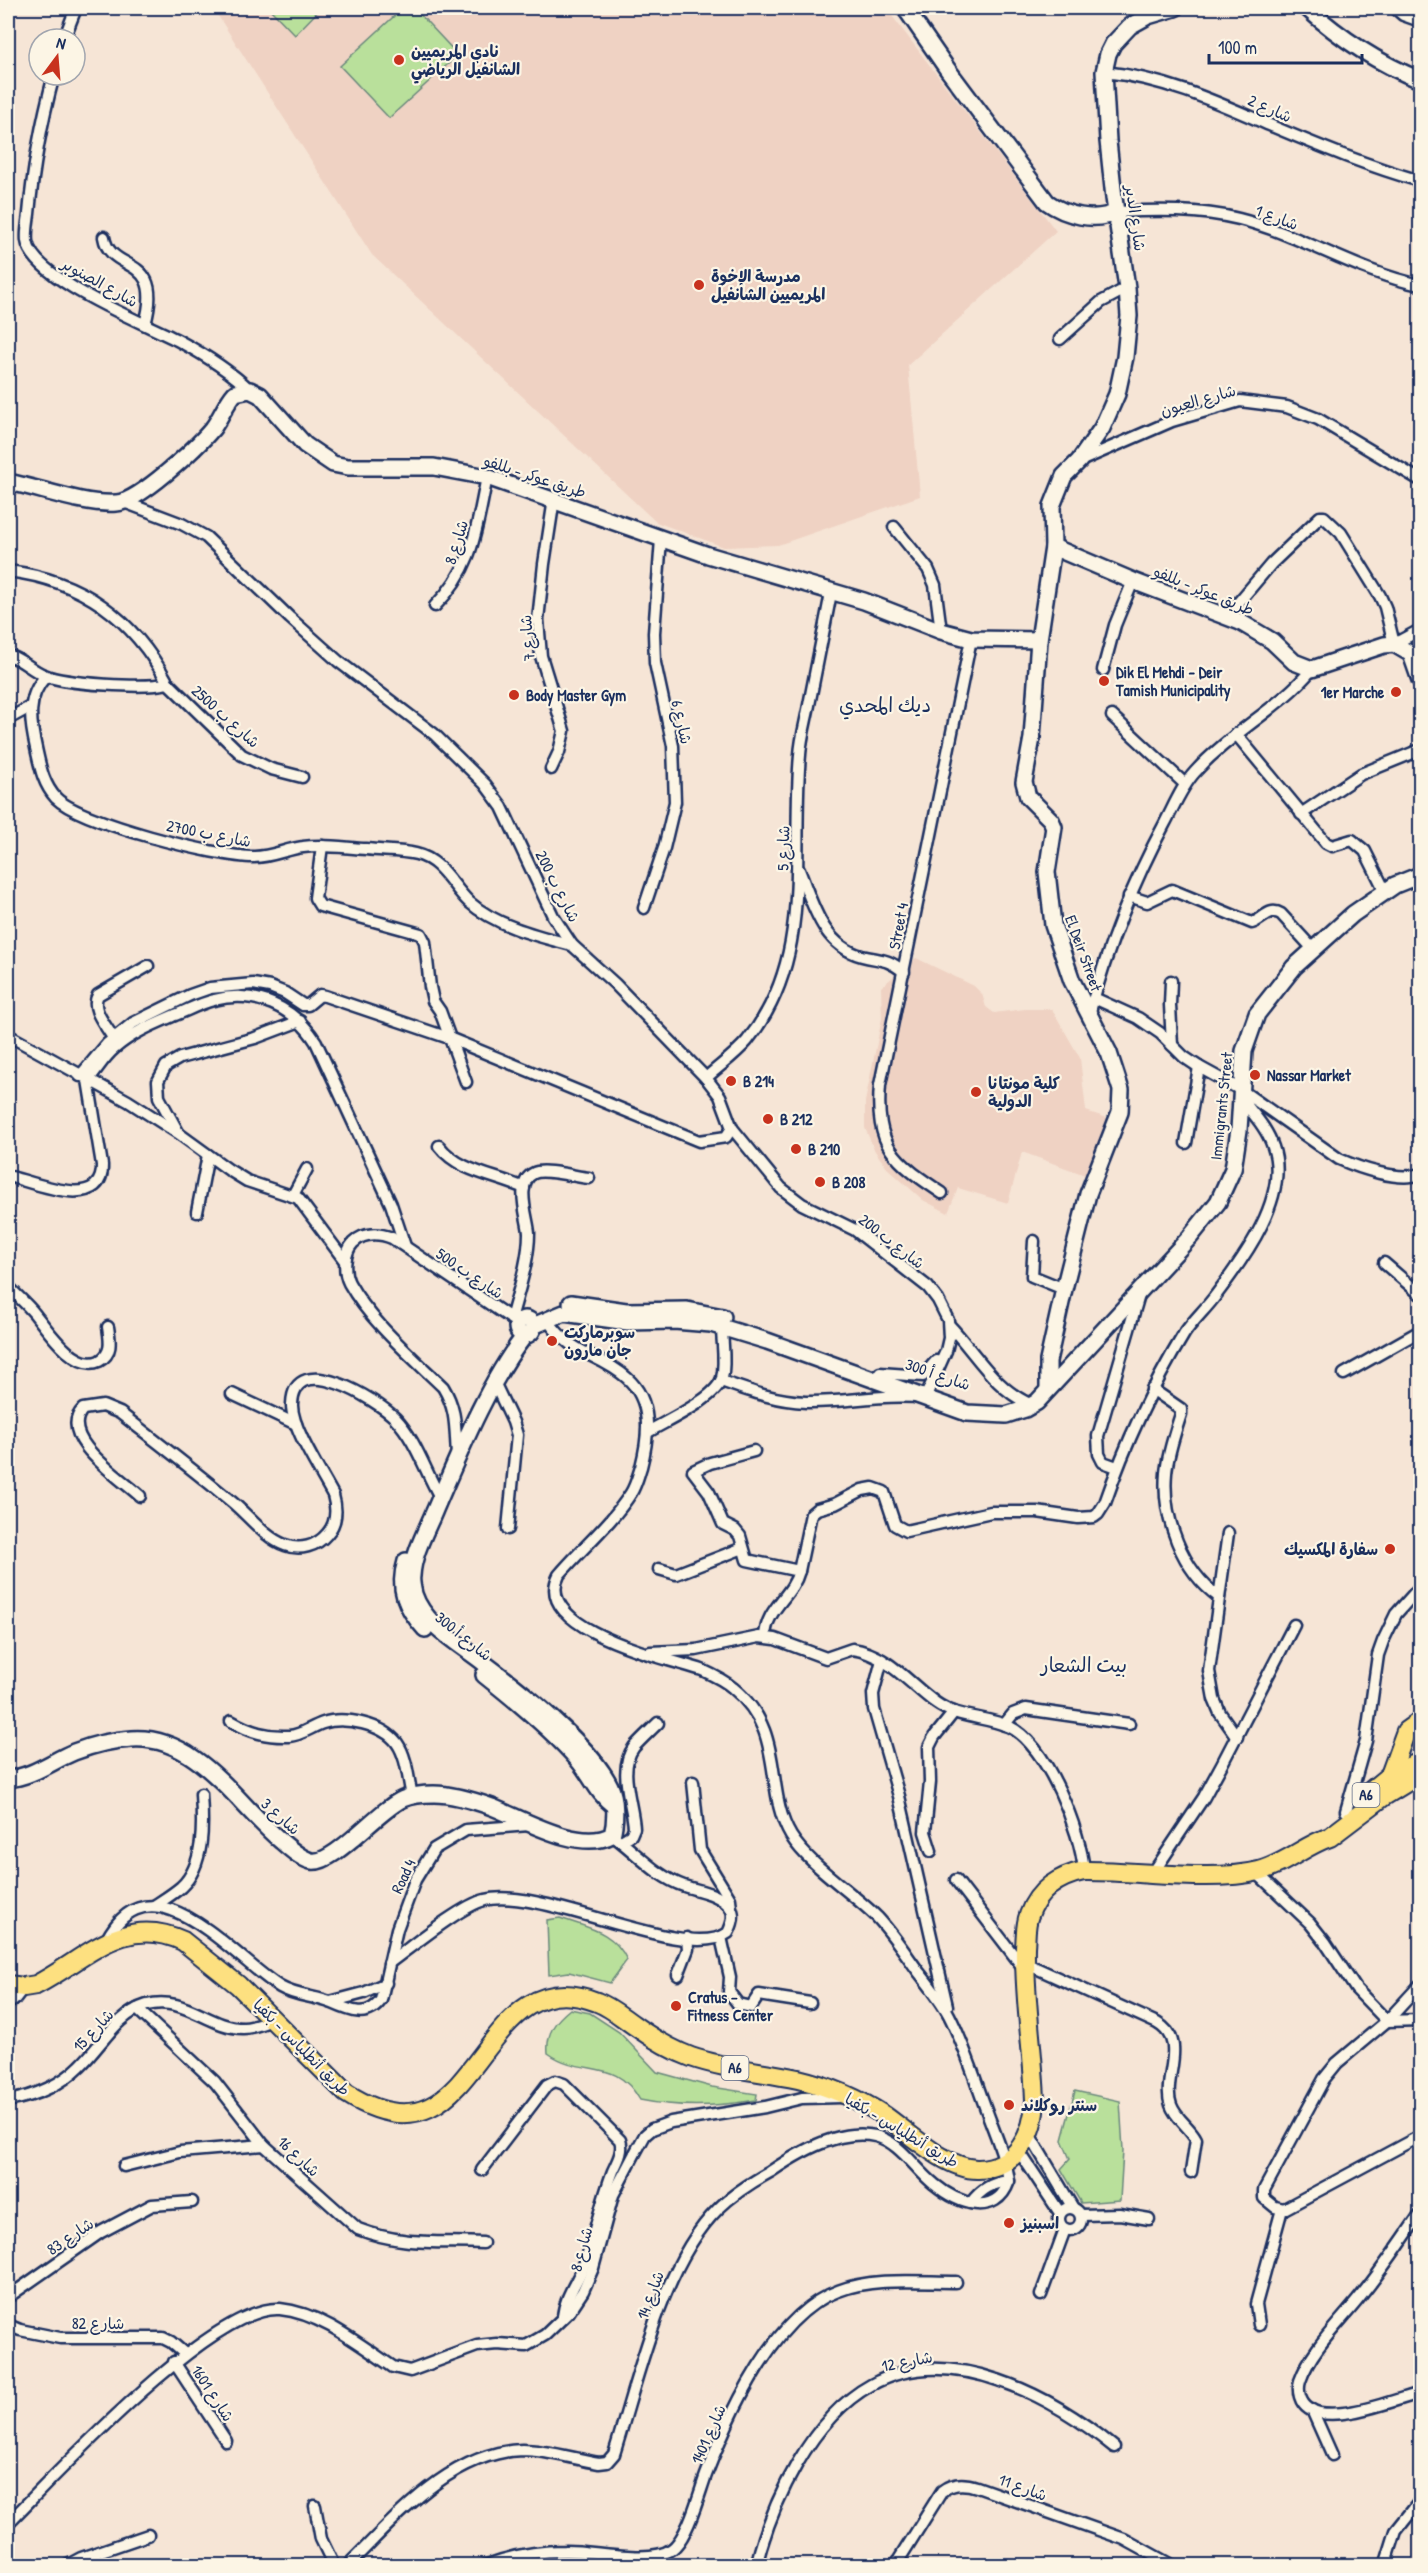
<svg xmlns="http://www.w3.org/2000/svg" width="1428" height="2573" viewBox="0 0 1428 2573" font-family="'Patrick Hand','Playpen Sans Arabic',sans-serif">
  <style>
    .built { fill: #efd2c3 }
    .green { fill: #b9e09b; stroke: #6a887c; stroke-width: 1.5 }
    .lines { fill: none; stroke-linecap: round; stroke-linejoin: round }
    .street-casing { stroke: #1b2f5e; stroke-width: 15 }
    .secondary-casing { stroke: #1b2f5e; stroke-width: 20 }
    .highway-casing { stroke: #1b2f5e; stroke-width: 22 }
    .street { stroke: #fcf5e5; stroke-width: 10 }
    .secondary { stroke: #fcf5e5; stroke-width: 15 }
    .highway { stroke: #fde080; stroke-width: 18 }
    .poi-dot { fill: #c8321e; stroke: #fcf5e5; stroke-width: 2 }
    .labels { text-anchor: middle; stroke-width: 4.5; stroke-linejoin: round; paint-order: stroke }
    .shield { fill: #fcf5e5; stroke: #5e6a86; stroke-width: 1.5 }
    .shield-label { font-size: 15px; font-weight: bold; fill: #1b2f5e }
    .poi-label { font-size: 16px; font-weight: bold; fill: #1b2f5e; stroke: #fcf5e5; text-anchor: start }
    .street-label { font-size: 16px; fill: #1b2f5e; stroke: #fcf5e5 }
    .quarter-label { font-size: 20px; fill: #1b2f5e; stroke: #fcf5e5 }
  </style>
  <rect width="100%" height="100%" fill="#f6e5d6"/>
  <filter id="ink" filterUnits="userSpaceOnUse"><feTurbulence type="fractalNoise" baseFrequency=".0167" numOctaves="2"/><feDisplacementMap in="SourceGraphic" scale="12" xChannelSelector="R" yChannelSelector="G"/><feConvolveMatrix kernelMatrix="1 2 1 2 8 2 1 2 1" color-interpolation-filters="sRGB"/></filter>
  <g filter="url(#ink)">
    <!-- built -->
    <g class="built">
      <path d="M213 8H886L1056 231 908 365 920 496 778 545 724 547 656 522 372 255Z"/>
      <path d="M916 958 974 986 982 994 986 1007 994 1013 1025 1009H1052L1080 1058 1086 1111 1110 1119 1088 1176 1022 1152 1008 1203 958 1188 948 1213 923 1200 887 1168 875 1151 865 1128V1102L882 1018 881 987Z"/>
    </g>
    <!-- green -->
    <g class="green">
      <path d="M269 8H321L295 35Z"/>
      <path d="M403 8H414L458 55 389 118 340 66Z"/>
      <path d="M560 1918C588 1928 614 1931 627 1960L610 1983 569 1972 549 1975 547 1920Z"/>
      <path d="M570 2009 590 2013 619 2032 657 2072 712 2087 757 2094 756 2100C716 2107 679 2108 640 2100 615 2056 583 2078 548 2053 546 2033 555 2021 570 2009Z"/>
      <path d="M1075 2091 1120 2101 1123 2150 1120 2200 1081 2203 1061 2169 1070 2159 1062 2140Z"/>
    </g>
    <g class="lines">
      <defs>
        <g id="street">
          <path d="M1395 8 1403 15 1420 21"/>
          <path d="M64 39 76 8"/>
          <path d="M1104 72C1165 78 1219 103 1274 127 1324 148 1368 166 1420 181"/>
          <path d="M54 75C42 120 33 167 29 214 28 222 26 232 27 241 32 279 145 323 179 341 205 355 229 370 250 390"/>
          <path d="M1116 212C1157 210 1199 209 1239 219 1302 235 1357 272 1420 285"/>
          <path d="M104 237C110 275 165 252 145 324"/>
          <path d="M1060 339 1101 302 1127 288"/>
          <path d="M1080 461 1172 421 1240 401 1287 407 1318 419 1420 480"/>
          <path d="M124 502 182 524 206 537 290 618 338 661 434 734 485 784 502 807 553 916 572 945 615 984 706 1078 720 1096 732 1128 781 1188 802 1204 855 1230 928 1287 938 1300 948 1320 949 1338 946 1351 925 1398C885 1393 846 1403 806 1402 776 1401 749 1391 721 1381"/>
          <path d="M894 527 928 569 935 585 941 631"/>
          <path d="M8 571C82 580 133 618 168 683 146 689 65 684 44 675 31 670 22 659 8 655"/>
          <path d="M435 606C474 567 476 529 487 477"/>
          <path d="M1227 616 1271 564 1320 517H1324L1341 533 1380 596 1385 607 1394 644 1420 630"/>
          <path d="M1103 670 1115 625 1133 581"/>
          <path d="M46 676C26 697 30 722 36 748 40 766 43 784 56 798 81 823 217 857 254 857 272 857 286 849 303 847 324 844 346 848 366 849 383 851 400 850 416 854 442 860 451 885 469 902 496 926 538 936 572 945"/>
          <path d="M168 683 242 755 271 769 302 777"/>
          <path d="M1112 716 1185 784"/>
          <path d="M8 719 30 707"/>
          <path d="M1236 734 1326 843 1332 846 1352 840 1365 851 1385 891"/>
          <path d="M551 769 559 752 564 731 541 656 538 620 544 564 554 499"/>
          <path d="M1301 814 1361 774 1420 750"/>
          <path d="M322 846 315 898 320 906 421 934 425 942 430 987 433 1001 440 1011 466 1082"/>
          <path d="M799 870C813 904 822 945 862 956 882 961 887 958 904 972"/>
          <path d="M1129 896 1147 902 1172 890 1252 923C1264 919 1269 907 1281 914L1313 949"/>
          <path d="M644 908 664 848 675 802 673 746 655 663 654 633 661 539"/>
          <path d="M1171 981 1170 1005 1172 1045"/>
          <path d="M1094 998 1138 1018 1160 1033 1184 1057 1199 1067 1241 1090 1339 1159C1359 1168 1399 1182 1420 1174"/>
          <path d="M1089 1015C1108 945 1131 886 1165 823 1174 806 1182 786 1195 772 1230 733 1280 708 1312 669"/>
          <path d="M8 1035 128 1101 178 1133 229 1170 247 1181 298 1198 345 1261"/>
          <path d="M113 1038C106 1025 90 1009 98 995L148 966"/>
          <path d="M80 1076 107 1044 133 1023 190 995 210 988 253 984 270 987 285 993 303 1005H308L320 995 325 996 449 1038 699 1141 726 1137 732 1128"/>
          <path d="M706 1078C719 1066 735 1055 747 1041 815 958 791 852 800 755 801 738 806 721 809 705 816 668 824 630 831 593"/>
          <path d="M88 1080C97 1070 104 1057 115 1048 132 1033 154 1024 175 1015 188 1010 201 1003 214 1000 255 989 294 1007 316 1042L391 1204 405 1246"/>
          <path d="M178 1132 159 1097 158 1081 166 1066 180 1058 255 1038 300 1021"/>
          <path d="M1186 1143 1199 1067"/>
          <path d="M439 1146C459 1172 495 1175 524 1188"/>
          <path d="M8 1176C33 1182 104 1213 102 1165L88 1080"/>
          <path d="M942 1193C894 1161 875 1147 880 1085L971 639"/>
          <path d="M293 1195 307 1169"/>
          <path d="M197 1212 208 1155"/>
          <path d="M1034 1241 1032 1276 1064 1289"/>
          <path d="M1384 1263 1420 1294"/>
          <path d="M8 1286C16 1295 27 1304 34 1313 47 1329 75 1372 99 1361 113 1354 110 1340 108 1327"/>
          <path d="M511 1319C518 1292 529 1261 529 1233 528 1218 514 1182 534 1173 544 1168 577 1177 589 1178"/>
          <path d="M949 1325C976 1353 994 1389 1032 1405"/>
          <path d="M880 1373 923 1376 936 1361"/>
          <path d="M1344 1374 1420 1331"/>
          <path d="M493 1380 513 1422 517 1435 508 1529"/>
          <path d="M1152 1389 1181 1409V1414C1175 1433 1168 1452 1166 1473 1162 1517 1182 1571 1219 1597"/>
          <path d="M232 1394 296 1424"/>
          <path d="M648 1432C666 1421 716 1399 722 1378 726 1362 722 1343 722 1327"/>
          <path d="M754 1451 710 1463 693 1471 709 1492 723 1524 735 1530 740 1536 747 1560 799 1571C792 1597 766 1608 765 1637"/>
          <path d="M457 1455C455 1428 457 1410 443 1387 411 1356 370 1321 349 1283 343 1271 344 1253 353 1243 364 1232 379 1233 392 1238L518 1323"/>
          <path d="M1117 1467 1103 1462 1099 1454 1098 1436 1139 1295"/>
          <path d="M140 1496C122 1479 56 1437 83 1409L103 1406 120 1413C157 1442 195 1471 232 1502 248 1515 265 1538 285 1545 300 1551 317 1546 327 1534 337 1523 337 1509 333 1495 322 1474 291 1427 292 1404 294 1348 377 1400 395 1418 416 1440 425 1471 440 1497"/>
          <path d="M1228 1533 1209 1671 1214 1699 1220 1713 1237 1737"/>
          <path d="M659 1569 676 1574 743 1548"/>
          <path d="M799 1571 811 1514 817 1509 835 1504 862 1490 873 1488 884 1492 895 1525 906 1531 991 1512H1037L1078 1518 1094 1517 1098 1514 1105 1503C1126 1442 1150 1390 1184 1334 1193 1320 1206 1309 1216 1295 1244 1258 1290 1196 1273 1147 1267 1128 1253 1114 1241 1098"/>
          <path d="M650 1652 696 1650 759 1637 775 1639 826 1658 852 1649C888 1654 909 1684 936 1703 958 1719 987 1716 1010 1727 1047 1745 1081 1832 1084 1871"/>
          <path d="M882 1660 873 1694 874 1709 899 1796 947 2006"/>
          <path d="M231 1721C250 1732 267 1737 289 1736 302 1735 311 1727 323 1723 344 1716 383 1724 397 1743 407 1757 408 1779 412 1796"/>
          <path d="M1004 1725 1013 1714 1026 1709 1129 1724"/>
          <path d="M693 1782 700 1850 730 1899 731 1908"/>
          <path d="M1346 1811 1366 1741 1378 1655 1383 1641 1396 1614 1420 1587"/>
          <path d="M621 1841 631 1835 634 1828C633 1804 617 1769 634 1747 641 1739 650 1731 658 1723"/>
          <path d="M931 1851 925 1832 930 1782 929 1747 934 1737 954 1712"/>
          <path d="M1256 1872 1310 1923 1325 1942 1356 1989 1387 2021 1420 2020"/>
          <path d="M1153 1873 1204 1797 1222 1764 1294 1625"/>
          <path d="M956 1880 1025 1970"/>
          <path d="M154 1906C163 1900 173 1894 181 1887 205 1865 203 1823 201 1794"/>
          <path d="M721 1937 730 1977 729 1992 738 2004 751 2007 759 1995 810 2003"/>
          <path d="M106 1941C151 1852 234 1959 280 1987 297 1997 316 1996 332 2003 350 2011 368 2019 381 2000L397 1929 415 1880 434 1849 466 1830 529 1825"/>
          <path d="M389 1963C411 1947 462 1905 485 1900 543 1886 686 1963 728 1933 732 1925 736 1915 730 1907 719 1893 699 1891 684 1886 656 1877 635 1851 612 1835"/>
          <path d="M1025 1963 1157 2023C1190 2042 1161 2078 1171 2105 1176 2119 1190 2127 1196 2139L1191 2172"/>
          <path d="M678 1975 688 1949 687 1938"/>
          <path d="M1420 1985 1387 2021 1337 2063 1324 2079 1264 2190V2198L1275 2207 1284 2209 1420 2136"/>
          <path d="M330 2002 364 1993 386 1983"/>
          <path d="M8 2003 14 2000 24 1987"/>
          <path d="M137 2009 215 2082 264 2145 358 2229C402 2246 438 2241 483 2243"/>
          <path d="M8 2101C35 2096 60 2086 80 2066 102 2045 117 2014 147 2005 184 1995 209 2028 243 2028 254 2028 264 2023 274 2019"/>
          <path d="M1029 2134 1073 2208"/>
          <path d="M1019 2151 1060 2213"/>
          <path d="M124 2166 180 2152 264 2145"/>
          <path d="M482 2170 547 2085 555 2081 564 2084 620 2140C624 2151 617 2162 613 2171 601 2202 595 2234 584 2265 577 2282 565 2297 563 2316"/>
          <path d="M971 2203C981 2189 992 2183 1009 2181"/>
          <circle cx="1070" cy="2219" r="11"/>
          <path d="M1420 2214C1402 2240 1384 2267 1364 2292 1343 2320 1312 2347 1300 2381 1297 2391 1300 2403 1309 2409 1335 2424 1394 2400 1420 2393"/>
          <path d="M1081 2215 1120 2214 1149 2219"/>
          <path d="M1041 2295 1065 2229"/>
          <path d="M8 2297 101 2232 152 2205 192 2202"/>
          <path d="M8 2325 20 2330 60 2338H163L171 2342 185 2354"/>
          <path d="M1259 2325 1256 2304 1282 2209"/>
          <path d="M174 2362 226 2441"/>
          <path d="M1312 2410 1332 2455"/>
          <path d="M315 2506 321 2539 334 2566"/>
          <path d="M8 2523C57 2474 213 2304 280 2309 321 2313 360 2345 393 2367L410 2371 477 2346 497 2344 526 2346 545 2335 569 2312 583 2291 593 2268 613 2195 634 2155 645 2135 652 2129 671 2122 765 2107 802 2098 842 2097"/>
          <path d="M66 2566 81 2558 148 2535"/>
          <path d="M347 2566C395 2519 450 2452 522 2450 548 2450 574 2459 599 2463L607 2462 614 2454C638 2379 662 2264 718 2209 733 2194 752 2182 770 2172 789 2159 808 2147 830 2140 843 2135 861 2133 875 2136 899 2141 916 2170 934 2184 957 2203 996 2219 1009 2181 1006 2158 995 2134 987 2112 975 2080 965 2046 949 2015 941 2000 929 1985 918 1971 905 1953 892 1933 877 1917 852 1892 809 1865 791 1836 763 1789 787 1732 733 1688 724 1680 713 1675 702 1670 670 1659 531 1630 559 1575 582 1548 612 1523 631 1493 636 1485 638 1476 641 1467 649 1436 653 1401 627 1378 598 1352 572 1357 547 1319"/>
          <path d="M484 2566C510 2556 537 2551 565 2551 592 2550 651 2565 672 2549 688 2537 699 2494 706 2475 729 2415 774 2314 838 2291 874 2277 918 2282 956 2282"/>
          <path d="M756 2566C772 2502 811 2418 871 2385 950 2341 1052 2396 1114 2447"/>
          <path d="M895 2566 942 2491C952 2483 965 2483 977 2487L1124 2539 1173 2566"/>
          <path d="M1385 2566 1396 2531 1420 2501"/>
        </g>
        <g id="secondary">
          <path d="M905 8 948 70 1047 202C1065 215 1095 223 1116 212"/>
          <path d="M1307 8C1341 39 1378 63 1420 80"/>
          <path d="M8 482C40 488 83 505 116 503 138 503 198 446 213 428 221 417 226 403 235 393L250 390 260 395 305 445 333 464 348 467H434L487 477 708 555 864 601 941 631 971 639 1039 640"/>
          <path d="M1053 547 1133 581 1240 622 1272 641 1294 662 1312 669 1384 645 1394 644 1411 654 1420 680"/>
          <path d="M571 1303 626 1311 687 1310 723 1317"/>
          <circle cx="525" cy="1327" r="8"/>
          <path d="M533 1326 564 1313 628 1322 674 1321 711 1324 767 1341 967 1413 1006 1415 1025 1409 1037 1402 1190 1237 1218 1202 1233 1169 1239 1130 1244 1051 1257 1014 1294 967 1353 914 1395 885 1420 875"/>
          <path d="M1048 1389V1361L1064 1289 1088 1194 1120 1112 1121 1090 1109 1053 1072 981 1053 925 1047 872 1054 827 1051 820 1028 797 1024 782 1032 738 1039 640 1053 547 1052 506 1064 476 1079 461 1102 428 1117 394 1125 357 1129 316 1127 288 1114 198 1108 141 1104 72 1108 54 1113 44 1130 26 1148 16 1175 8"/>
          <path d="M406 1561C397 1589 406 1608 425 1629"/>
          <path d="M484 1675C513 1698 554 1732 578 1760 591 1775 597 1793 613 1805"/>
          <path d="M8 1779C32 1777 52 1761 74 1752 92 1745 113 1740 132 1739 197 1735 237 1804 281 1841 289 1848 300 1858 311 1861 333 1866 378 1810 403 1799 412 1795 424 1794 434 1794 452 1794 475 1801 492 1807 523 1819 579 1853 612 1835 616 1821 616 1799 610 1786 592 1747 520 1690 484 1663 460 1644 424 1625 414 1594 413 1589 411 1581 412 1576 413 1554 426 1531 434 1512 459 1454 487 1384 525 1335"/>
        </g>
        <g id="highway">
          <path d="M1390 1775 1406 1731 1420 1721"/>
          <path d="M1362 1798 1390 1775 1420 1762"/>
          <path d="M8 1985 24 1987 36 1985C85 1960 123 1913 183 1941L238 1985 346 2093C483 2181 474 1953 597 2002 611 2007 623 2018 635 2026 652 2038 672 2050 691 2057 725 2069 762 2071 798 2079 828 2086 859 2099 885 2116 909 2133 948 2170 978 2169 1017 2168 1034 2134 1035 2100 1033 2049 1024 1998 1025 1947 1026 1937 1025 1925 1029 1915 1038 1890 1059 1876 1084 1871 1136 1870 1211 1883 1259 1871 1286 1864 1305 1845 1330 1837L1384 1796 1420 1774"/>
        </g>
      </defs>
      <!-- street casing -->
      <use href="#street" class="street-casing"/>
      <!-- secondary casing -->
      <use href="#secondary" class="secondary-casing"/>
      <!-- highway casing -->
      <use href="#highway" class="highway-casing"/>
      <!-- street -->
      <use href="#street" class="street"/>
      <!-- secondary -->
      <use href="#secondary" class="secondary"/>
      <!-- highway -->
      <use href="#highway" class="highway"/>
    </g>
  </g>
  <!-- markers -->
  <g class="poi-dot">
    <circle cx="399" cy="60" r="6"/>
    <circle cx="699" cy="285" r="6"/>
    <circle cx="1104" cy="681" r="6"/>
    <circle cx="1396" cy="692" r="6"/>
    <circle cx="514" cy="695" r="6"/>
    <circle cx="1255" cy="1075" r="6"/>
    <circle cx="731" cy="1081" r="6"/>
    <circle cx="976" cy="1092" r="6"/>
    <circle cx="768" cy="1119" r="6"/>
    <circle cx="796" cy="1149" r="6"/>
    <circle cx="820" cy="1182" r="6"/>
    <circle cx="552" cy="1341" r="6"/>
    <circle cx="1390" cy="1549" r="6"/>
    <circle cx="676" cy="2006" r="6"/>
    <circle cx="1009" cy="2105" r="6"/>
    <circle cx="1009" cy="2223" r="6"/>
  </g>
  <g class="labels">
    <!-- shield labels -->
    <g class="shield">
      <rect x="1352.5" y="1783" width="27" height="24" rx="4.5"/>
      <rect x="721.5" y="2056" width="27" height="24" rx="4.5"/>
    </g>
    <g class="shield-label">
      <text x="1366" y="1800">A6</text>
      <text x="735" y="2073">A6</text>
    </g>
    <!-- poi labels -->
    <g class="poi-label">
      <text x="411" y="57">نادي المريميين<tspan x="411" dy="18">الشانفيل الرياضي</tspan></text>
      <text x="711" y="282">مدرسة الإخوة<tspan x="711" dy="18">المريميين الشانفيل</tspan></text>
      <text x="1116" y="678">Dik El Mehdi - Deir<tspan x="1116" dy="18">Tamish Municipality</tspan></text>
      <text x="1384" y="698" text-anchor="end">1er Marche</text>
      <text x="526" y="701">Body Master Gym</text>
      <text x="1267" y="1081">Nassar Market</text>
      <text x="743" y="1087">B 214</text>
      <text x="988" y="1089">كلية مونتانا<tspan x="988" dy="18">الدولية</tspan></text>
      <text x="780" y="1125">B 212</text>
      <text x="808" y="1155">B 210</text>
      <text x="832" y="1188">B 208</text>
      <text x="564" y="1338">سوبرماركت<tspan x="564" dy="18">جان مارون</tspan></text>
      <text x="1378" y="1555" text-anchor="end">سفارة المكسيك</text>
      <text x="688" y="2003">Cratus –<tspan x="688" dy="18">Fitness Center</tspan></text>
      <text x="1021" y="2111">سنتر روكلاند</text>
      <text x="1021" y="2229">اسبنيز</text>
    </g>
    <!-- street labels -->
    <g class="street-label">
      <text transform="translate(1270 108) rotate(24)" y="6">شارع 2</text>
      <text transform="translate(1277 217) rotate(21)" y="6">شارع 1</text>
      <text transform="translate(1136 218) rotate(82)" y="6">شارع الدير</text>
      <text transform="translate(100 282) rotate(29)" y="6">شارع الصنوبر</text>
      <text transform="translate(1198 400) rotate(-16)" y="6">شارع العيون</text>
      <text transform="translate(535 476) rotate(18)" y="6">طريق عوكر - بللفو</text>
      <text transform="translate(456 542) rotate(-73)" y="6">شارع 8</text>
      <text transform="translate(1204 590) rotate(22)" y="6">طريق عوكر - بللفو</text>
      <text transform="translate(527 638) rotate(-95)" y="6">شارع 7</text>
      <text transform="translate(226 716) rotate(42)" y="6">شارع ب 2500</text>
      <text transform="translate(682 722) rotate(77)" y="6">شارع 6</text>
      <text transform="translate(209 833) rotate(11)" y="6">شارع ب 2700</text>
      <text transform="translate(783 848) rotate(-89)" y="6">شارع 5</text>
      <text transform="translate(558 886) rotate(63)" y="6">شارع ب 200</text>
      <text transform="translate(898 926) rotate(-79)" y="6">Street 4</text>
      <text transform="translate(1084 953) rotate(70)" y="6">El Deir Street</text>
      <text transform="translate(1221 1106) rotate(-84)" y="6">Immigrants Street</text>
      <text transform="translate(892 1241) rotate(38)" y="6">شارع ب 200</text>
      <text transform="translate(470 1273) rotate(34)" y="6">شارع ب 500</text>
      <text transform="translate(938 1374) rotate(19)" y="6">شارع أ 300</text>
      <text transform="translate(464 1636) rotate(39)" y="6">شارع أ 300</text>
      <text transform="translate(281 1816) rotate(42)" y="6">شارع 3</text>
      <text transform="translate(403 1876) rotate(-65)" y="6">Road 4</text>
      <text transform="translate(93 2030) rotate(-47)" y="6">شارع 15</text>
      <text transform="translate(302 2047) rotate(45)" y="6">طريق أنطلياس - بكفيا</text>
      <text transform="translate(902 2130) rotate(31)" y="6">طريق أنطلياس - بكفيا</text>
      <text transform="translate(299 2156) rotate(43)" y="6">شارع 16</text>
      <text transform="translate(70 2236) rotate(-34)" y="6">شارع 83</text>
      <text transform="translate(581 2249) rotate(-75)" y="6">شارع 8</text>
      <text transform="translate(650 2295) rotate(-70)" y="6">شارع 14</text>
      <text x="98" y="2329">شارع 82</text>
      <text transform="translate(907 2361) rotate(-11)" y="6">شارع 12</text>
      <text transform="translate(213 2393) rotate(57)" y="6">شارع 1601</text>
      <text transform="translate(708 2434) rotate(-66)" y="6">شارع 1401</text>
      <text transform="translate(1023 2487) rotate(20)" y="6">شارع 11</text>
    </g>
    <!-- quarter labels -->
    <g class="quarter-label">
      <text x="885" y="712">ديك المحدي</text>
      <text x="1084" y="1672">بيت الشعار</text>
    </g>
  </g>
  <!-- margin -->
  <rect width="1428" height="2573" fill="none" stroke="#fcf5e5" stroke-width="30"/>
  <rect x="15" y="15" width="1398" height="2543" fill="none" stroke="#1b2f5e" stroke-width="2" filter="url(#ink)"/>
  <!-- north arrow -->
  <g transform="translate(57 57) rotate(16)"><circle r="28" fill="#fcf5e5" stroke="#a2a6af" stroke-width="1.5"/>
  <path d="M0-4.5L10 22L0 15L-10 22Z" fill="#c8321e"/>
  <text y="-9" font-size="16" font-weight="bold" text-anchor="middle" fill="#1b2f5e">N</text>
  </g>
  <!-- scale -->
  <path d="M1209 54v9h153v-9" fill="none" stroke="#1b2f5e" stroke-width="3"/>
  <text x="1218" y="54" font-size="18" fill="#1b2f5e" stroke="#fcf5e5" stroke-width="4.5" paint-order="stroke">100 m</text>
</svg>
